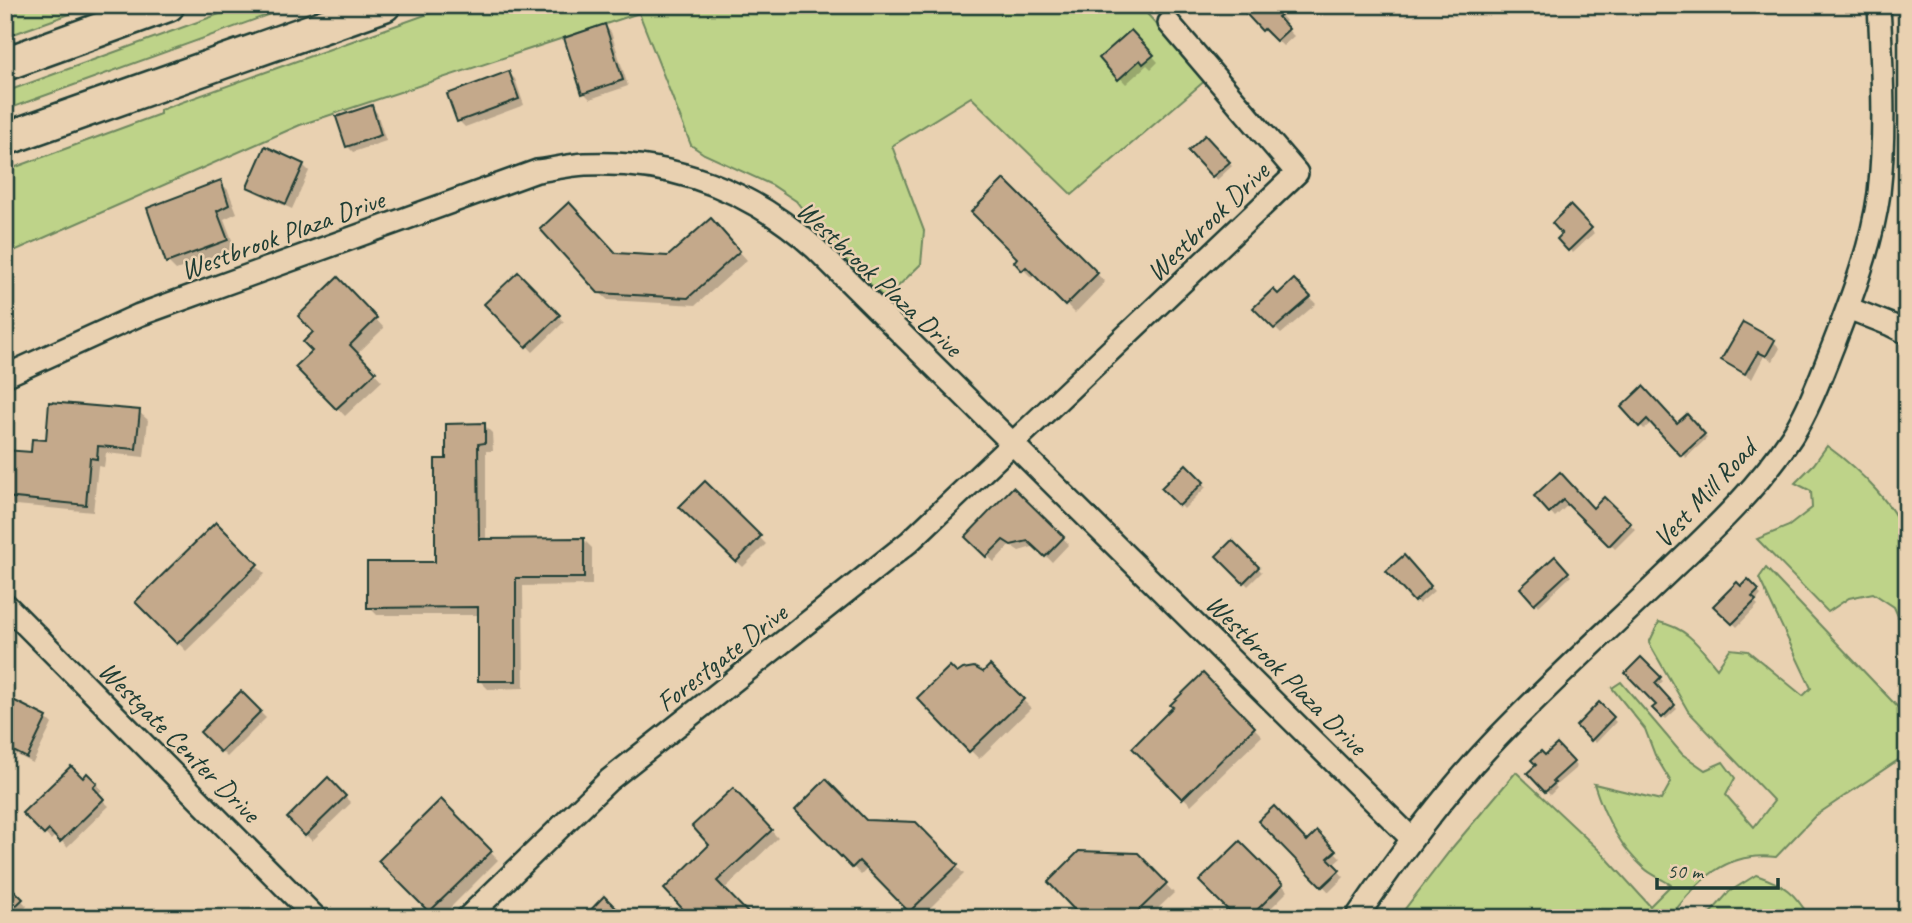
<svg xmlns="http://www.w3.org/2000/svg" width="1912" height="923" viewBox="0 0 1912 923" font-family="Caveat,sans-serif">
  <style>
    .green { fill: #bed389; stroke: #6e885e; stroke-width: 2 }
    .shadow { fill: #0003 }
    .building { fill: #c4a98b; stroke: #1f3d34; stroke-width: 2 }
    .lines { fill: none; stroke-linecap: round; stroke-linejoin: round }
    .minor-casing { stroke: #1f3d34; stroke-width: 26 }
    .highway-casing { stroke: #1f3d34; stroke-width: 37 }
    .minor { stroke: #e9d1b1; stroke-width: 21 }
    .highway { stroke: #e9d1b1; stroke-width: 32 }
    .labels { text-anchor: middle; stroke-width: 5; stroke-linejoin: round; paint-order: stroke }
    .street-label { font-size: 28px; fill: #1f3d34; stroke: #e9d1b1 }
  </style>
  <rect width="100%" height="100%" fill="#e9d1b1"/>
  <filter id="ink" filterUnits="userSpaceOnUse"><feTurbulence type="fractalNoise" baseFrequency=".0143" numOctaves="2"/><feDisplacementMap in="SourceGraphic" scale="14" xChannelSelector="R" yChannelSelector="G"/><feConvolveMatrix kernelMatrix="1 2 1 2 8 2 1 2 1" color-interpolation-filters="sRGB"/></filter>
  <g filter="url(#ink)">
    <!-- green -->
    <g class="green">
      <path d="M5 5H95L5 37Z"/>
      <path d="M244 5H295L5 110V92Z"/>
      <path d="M453 5H1139L1207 79 1072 195 971 97 892 146 924 231 921 264 885 299 831 245 796 201 772 185 704 154 691 145 639 13 300 125 5 255V171L160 114V110Z"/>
      <path d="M1827 446C1856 467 1902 509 1907 546 1910 572 1907 602 1907 628L1902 625 1894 607 1873 593 1849 598 1828 612 1757 539 1789 526 1812 508 1811 491 1795 483 1814 464Z"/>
      <path d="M1766 568 1907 717V754L1815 816 1776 857C1725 851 1699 880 1669 918H1398L1452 848 1516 772 1602 853 1650 906 1671 885C1663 879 1651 875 1644 868 1619 846 1604 815 1594 784L1661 800 1671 782 1655 755 1645 729 1612 688 1621 682 1682 754 1705 770 1723 762 1735 778 1726 795 1754 827 1774 801 1688 711 1649 643 1659 622C1689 629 1698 645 1717 668L1730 649 1748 651 1803 696 1811 688 1759 578Z"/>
      <path d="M1756 875C1785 885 1794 892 1810 918H1706L1729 892Z"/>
    </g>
    <!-- shadow -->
    <g class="shadow">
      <path d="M1240 5H1272L1286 21 1282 24 1294 36 1283 46 1271 34 1269 36Z"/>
      <path d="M605 26 611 32 628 86 590 99 584 93Z"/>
      <path d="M1131 32 1158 62 1151 69 1147 65 1126 84 1102 58Z"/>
      <path d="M509 73 515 79 524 105 465 127 459 121Z"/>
      <path d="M371 107 377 113 386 141 353 152 347 146Z"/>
      <path d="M1205 137 1232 166 1217 180 1190 151Z"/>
      <path d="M303 165 309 171 292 209 255 192 249 186Z"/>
      <path d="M1004 181 1105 282 1075 313 1036 274 1032 278 1016 262 1020 258Z"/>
      <path d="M220 182 228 190 237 213 224 219 235 248 176 270 168 262Z"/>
      <path d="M1570 208 1594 233 1573 253 1559 239 1564 234Z"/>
      <path d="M719 229 747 260 696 305 608 300 599 292 616 255 669 258Z"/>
      <path d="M518 274 564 322 533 352 487 304Z"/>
      <path d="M338 279 384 328 357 354 382 381 345 416 298 367 314 351Z"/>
      <path d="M1294 281 1316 304 1281 334 1255 308 1278 297Z"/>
      <path d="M1744 324 1774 342 1780 348 1773 361 1764 356 1752 379 1724 360Z"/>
      <path d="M1623 407 1677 426 1687 416 1707 438 1686 458 1652 422 1644 429Z"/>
      <path d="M139 412 148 420 144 457 106 453 104 467 98 466 93 512 5 504V451L32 454 47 442Z"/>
      <path d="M484 425 492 433 493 451H486V541L584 540 592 548V585L523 586 524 688 488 689 480 681V615H377L369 607 437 564 448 461Z"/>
      <path d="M1186 467 1206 487 1184 509 1164 488Z"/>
      <path d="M1560 474 1593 510 1604 499 1635 529 1615 549 1569 504 1555 517 1536 496Z"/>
      <path d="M705 483 766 544 743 567 682 507Z"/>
      <path d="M1013 490 1069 544 1052 562 1036 546 1019 551 1010 545 994 562 968 537Z"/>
      <path d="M216 525 265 574 186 651 138 602Z"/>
      <path d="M1232 543 1262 572 1248 586 1219 556Z"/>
      <path d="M1404 558 1434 591 1419 604 1389 571Z"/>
      <path d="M1555 559 1571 576 1539 606 1522 588Z"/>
      <path d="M1748 582 1761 595 1755 602 1758 605 1737 627 1716 606Z"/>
      <path d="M1641 660 1663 681 1657 687 1677 709 1666 719 1655 708 1659 705Z"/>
      <path d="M990 667 1031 708 979 759 919 698 957 675 983 674Z"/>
      <path d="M1203 676 1262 736 1191 805 1134 748 1175 707Z"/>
      <path d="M241 693 266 718 227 757 202 732Z"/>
      <path d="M5 703 46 718 52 724 33 763 5 749Z"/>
      <path d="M1599 705 1616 722 1596 743 1578 726Z"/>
      <path d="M1557 746 1577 767 1555 786 1557 788 1550 795 1530 773Z"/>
      <path d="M83 780 93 781 102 790 97 795 109 806 67 847 56 835 51 840 25 813Z"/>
      <path d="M328 780 351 803 312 841 289 818Z"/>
      <path d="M733 790 778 838 694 918Z"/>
      <path d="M441 802 498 860 440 918H437L381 861Z"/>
      <path d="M797 810 866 822 915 824 964 874 920 918H917L868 868 861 875Z"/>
      <path d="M1260 821 1307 843 1317 834 1341 858 1333 865 1344 877 1329 892Z"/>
      <path d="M1240 843 1288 891 1261 918H1238Z"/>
      <path d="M1137 854 1174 893 1148 918H1085Z"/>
      <path d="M5 883 27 906 16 918H5Z"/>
      <path d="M113 911 120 918H107Z"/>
    </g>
    <!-- building -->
    <g class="building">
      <path d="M1238 5H1274L1282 14 1278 17 1289 29 1276 41 1264 29 1262 31Z"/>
      <path d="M605 24 623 80 582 94 564 38Z"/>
      <path d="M1131 30 1154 55 1143 64 1140 60 1118 80 1099 58Z"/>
      <path d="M509 71 519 99 457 122 447 94Z"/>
      <path d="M372 105 381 135 346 147 336 117Z"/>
      <path d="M1205 135 1230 162 1212 177 1188 151Z"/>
      <path d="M265 146 304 164 286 204 247 187Z"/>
      <path d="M1004 179 1098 273 1065 306 1026 267 1022 271 1014 262 1017 258 971 212Z"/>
      <path d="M221 180 229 205 217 211 228 240 166 263 147 208Z"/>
      <path d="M569 202 616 253 668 256 711 218 740 251 688 298 598 293 540 229Z"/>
      <path d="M1570 205 1592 228 1568 251 1557 239 1562 234 1552 223Z"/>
      <path d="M518 272 560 315 526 347 484 304Z"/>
      <path d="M338 277 377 318 350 345 376 372 336 409 295 367 312 351 303 342 313 332 298 316Z"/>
      <path d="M1294 279 1311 297 1274 329 1253 308 1273 289 1278 294Z"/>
      <path d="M1743 322 1775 340 1766 356 1758 352 1745 374 1721 360Z"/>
      <path d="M1643 386 1677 423 1687 414 1705 434 1681 456 1647 419 1639 427 1621 407Z"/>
      <path d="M49 402 140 410 136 449 98 446 97 459 90 458 86 505 5 497V450L31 452 32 439 46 440Z"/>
      <path d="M485 423V443L478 444 479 539 584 538V578H516V681H478V607L367 608V562H435V459H446V424Z"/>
      <path d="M1186 464 1204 482 1179 506 1161 488Z"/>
      <path d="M1560 472 1593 508 1604 497 1631 523 1609 546 1563 500 1549 513 1534 496Z"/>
      <path d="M705 481 761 536 736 562 679 507Z"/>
      <path d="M1013 487 1064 537 1045 557 1028 541 1011 545 1003 540 986 557 965 537Z"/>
      <path d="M216 522 258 564 177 644 135 602Z"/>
      <path d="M1232 540 1259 567 1243 583 1216 556Z"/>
      <path d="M1404 555 1431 586 1414 602 1386 571Z"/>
      <path d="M1555 556 1569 572 1534 604 1520 588Z"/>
      <path d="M1748 579 1759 590 1752 597 1756 600 1732 624 1713 606 1737 582 1741 586Z"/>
      <path d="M1641 657 1661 677 1655 683 1675 705 1662 718 1652 708 1656 705 1625 673Z"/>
      <path d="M990 665 1024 699 969 752 917 698 950 666 957 673 963 669 974 667 983 672Z"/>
      <path d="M1203 673 1255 727 1182 799 1132 748 1173 707 1170 705Z"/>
      <path d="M241 691 261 711 220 752 200 732Z"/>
      <path d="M5 696 47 717 27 758 5 747Z"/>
      <path d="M1599 702 1614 717 1591 741 1576 726Z"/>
      <path d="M1557 744 1574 762 1553 781 1555 783 1545 792 1527 773 1536 765 1531 760 1541 751 1545 755Z"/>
      <path d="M71 766 83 778 87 773 97 783 93 787 104 799 60 842 49 830 44 835 22 813Z"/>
      <path d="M328 777 346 796 305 836 287 818Z"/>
      <path d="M826 779 866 820 916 822 958 865 909 912 859 861 852 868 795 810Z"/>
      <path d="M733 788 772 830 717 881 753 918H691L664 889 709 845 692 826Z"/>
      <path d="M441 799 492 851 429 912 378 861Z"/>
      <path d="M1274 806 1307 841 1317 831 1336 851 1328 858 1340 870 1322 887 1258 821Z"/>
      <path d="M1240 841 1283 884 1249 918H1236L1199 881Z"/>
      <path d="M1079 851 1138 853 1167 883 1131 918H1082L1048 882Z"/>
      <path d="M5 881 23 899 5 916Z"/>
      <path d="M604 896 626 918H583Z"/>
    </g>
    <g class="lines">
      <defs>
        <g id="minor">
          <path d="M1848 308 1891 325 1907 333"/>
          <path d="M5 376 139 315 537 171C552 169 569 165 585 164 673 160 751 190 816 249L1411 838"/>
          <path d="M5 604 316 918"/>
          <path d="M467 918 609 780 909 542 1297 173 1169 23"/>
          <path d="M1356 918C1400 854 1445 792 1499 736 1555 678 1616 623 1674 567 1717 526 1759 486 1792 436 1809 409 1821 376 1833 346 1852 297 1872 245 1879 193 1886 130 1882 68 1879 5"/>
        </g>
        <g id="highway">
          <path d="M5 64 168 5"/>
          <path d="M5 139 384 5"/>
        </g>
      </defs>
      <!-- minor casing -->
      <use href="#minor" class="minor-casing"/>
      <!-- highway casing -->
      <use href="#highway" class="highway-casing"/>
      <!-- minor -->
      <use href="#minor" class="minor"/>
      <!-- highway -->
      <use href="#highway" class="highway"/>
    </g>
  </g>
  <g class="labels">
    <!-- street labels -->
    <g class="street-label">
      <text transform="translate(1207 221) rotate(-44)" y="10">Westbrook Drive</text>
      <text transform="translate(282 234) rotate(-20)" y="10">Westbrook Plaza Drive</text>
      <text transform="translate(880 278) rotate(43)" y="10">Westbrook Plaza Drive</text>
      <text transform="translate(1704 493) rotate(-47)" y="10">Vest Mill Road</text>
      <text transform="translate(721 657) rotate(-38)" y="10">Forestgate Drive</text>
      <text transform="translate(1287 674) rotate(45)" y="10">Westbrook Plaza Drive</text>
      <text transform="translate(180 741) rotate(45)" y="10">Westgate Center Drive</text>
    </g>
  </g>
  <!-- margin -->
  <rect width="1912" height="923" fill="none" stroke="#e9d1b1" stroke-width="28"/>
  <rect x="14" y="14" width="1884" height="895" fill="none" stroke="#1f3d34" stroke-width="2.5" filter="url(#ink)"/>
  <!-- scale -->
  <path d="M1657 878v10h121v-10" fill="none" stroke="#1f3d34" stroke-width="3.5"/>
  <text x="1667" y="878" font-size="21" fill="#1f3d34" stroke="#e9d1b1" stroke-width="5" paint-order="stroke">50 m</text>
</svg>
